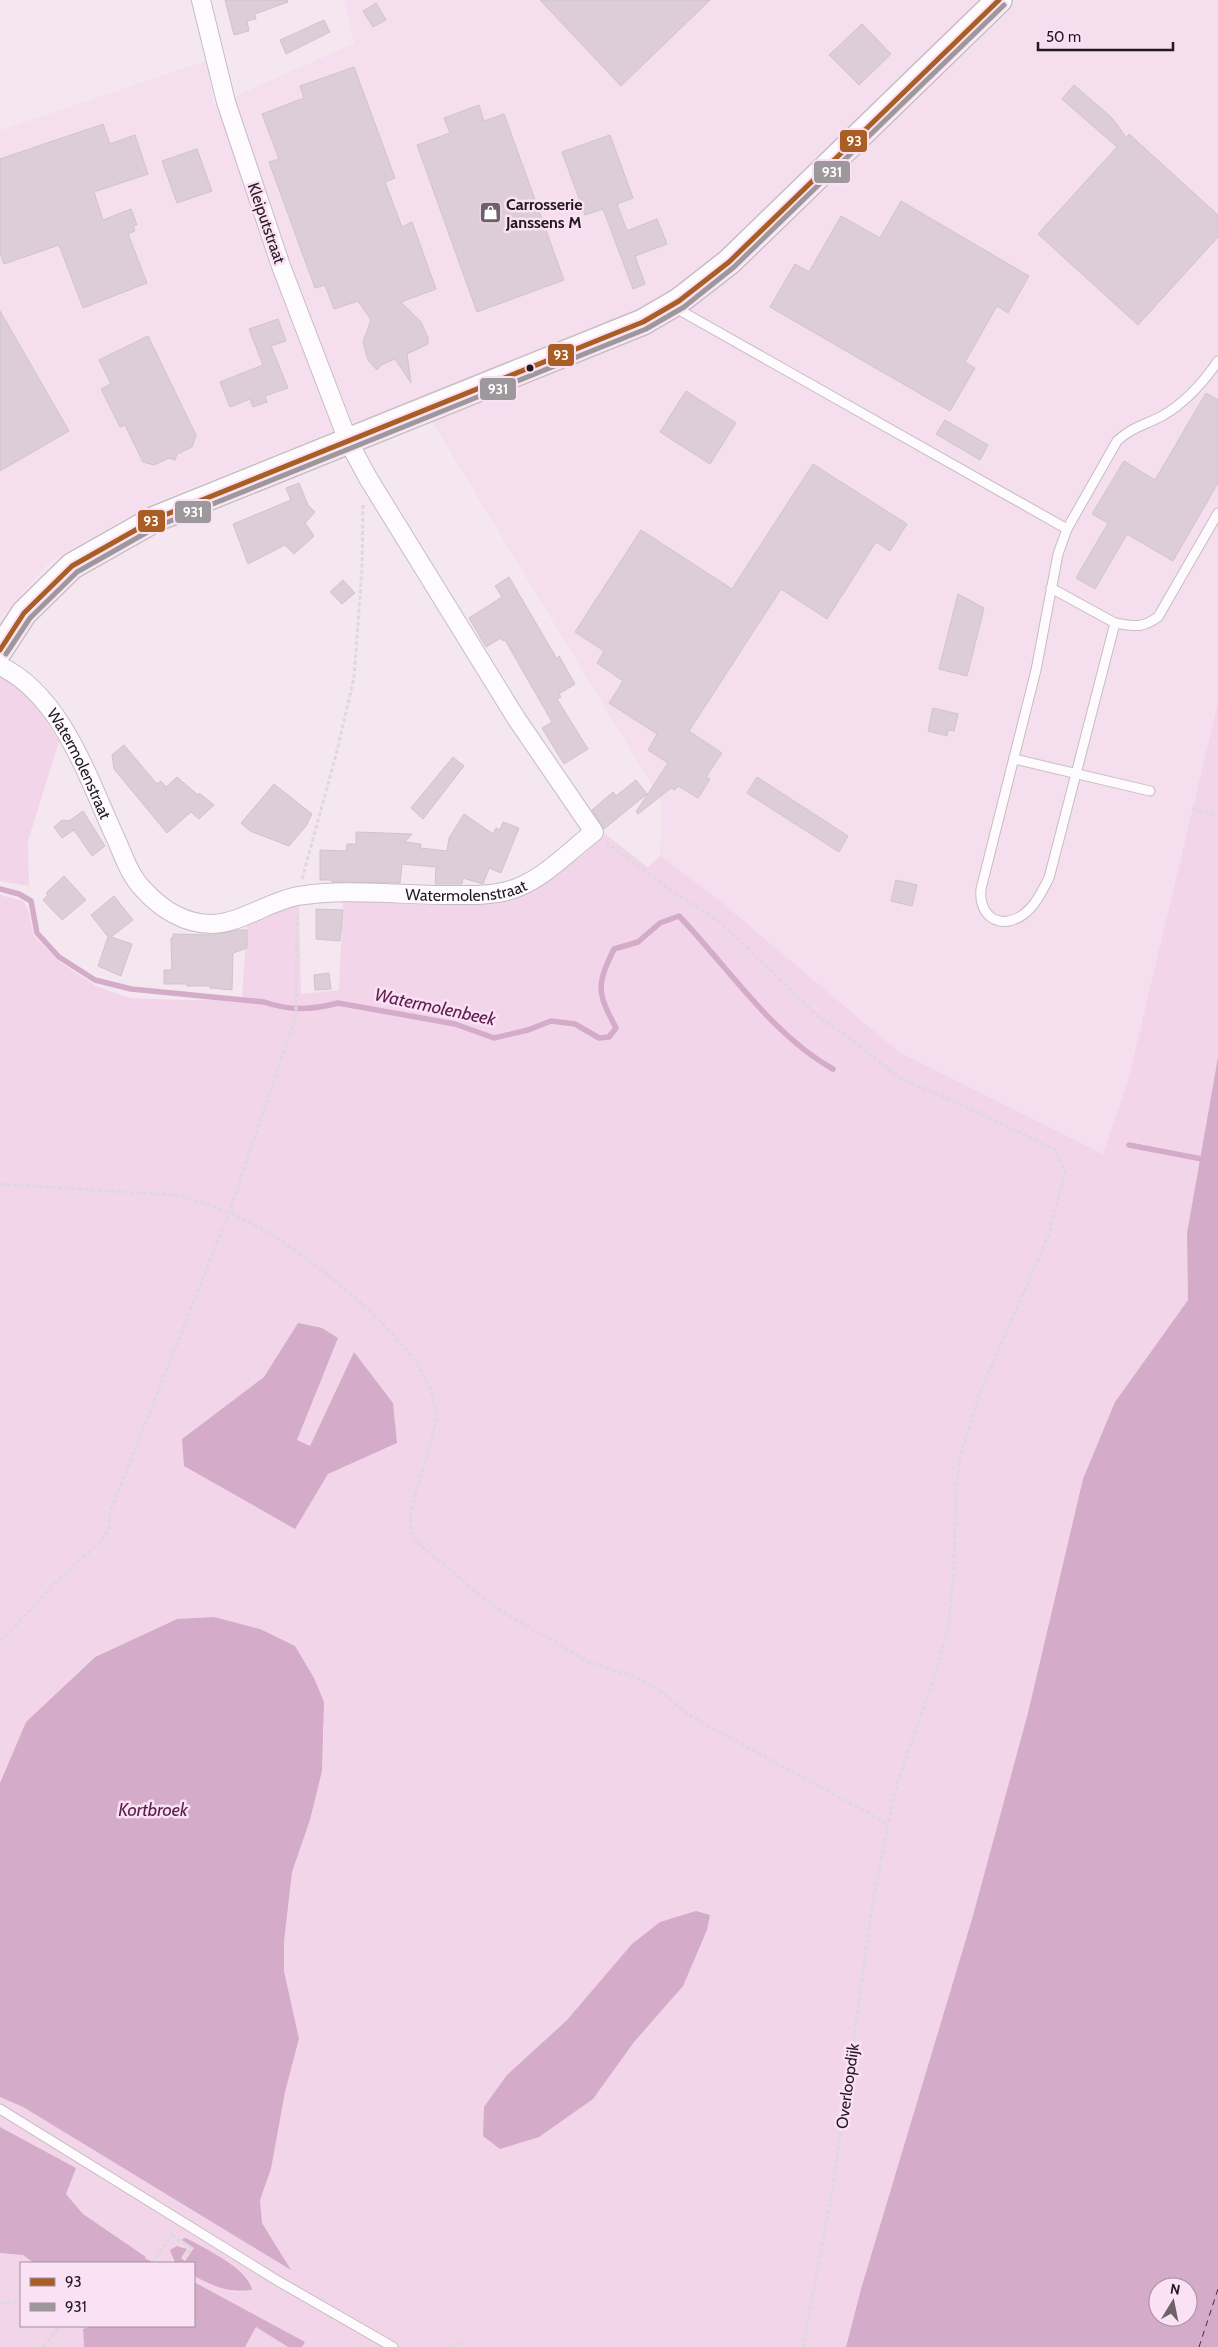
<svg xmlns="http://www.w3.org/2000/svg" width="1218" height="2347" viewBox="0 0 1218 2347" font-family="Cabin,sans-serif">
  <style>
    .built { fill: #f5deee }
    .green { fill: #f3d5ea; fill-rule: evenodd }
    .water { fill: #d4abc8; fill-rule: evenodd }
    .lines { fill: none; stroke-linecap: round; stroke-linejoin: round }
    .stream { stroke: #d4abc8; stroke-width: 5.5 }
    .ferry { stroke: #5b1c4e; stroke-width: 1; stroke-dasharray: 6 5; stroke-linecap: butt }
    .building { fill: #ddcdd8; stroke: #cfc4cc }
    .lane-casing { stroke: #c7bdc4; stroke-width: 11 }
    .street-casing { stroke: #c7bdc4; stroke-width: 20 }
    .secondary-casing { stroke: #c7bdc4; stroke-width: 28 }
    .path { stroke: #ddd9dc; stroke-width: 3; stroke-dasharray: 4 2.5; stroke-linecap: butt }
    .lane { stroke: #fdfbfd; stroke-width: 9 }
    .street { stroke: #fdfbfd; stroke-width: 18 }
    .secondary { stroke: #fdfbfd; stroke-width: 25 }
    .bus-1-casing { stroke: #fae1f3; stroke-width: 9 }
    .bus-2-casing { stroke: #fae1f3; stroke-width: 9 }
    .bus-1 { stroke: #a85e24; stroke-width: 5 }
    .bus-2 { stroke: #9c989b; stroke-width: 5 }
    .bus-dot { fill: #231a21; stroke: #fae1f3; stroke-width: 2 }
    .labels { text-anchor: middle; stroke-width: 5; stroke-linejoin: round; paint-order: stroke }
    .poi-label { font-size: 16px; font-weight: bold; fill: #231a21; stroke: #fae1f3; text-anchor: start }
    .street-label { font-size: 16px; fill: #231a21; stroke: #fae1f3 }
    .water-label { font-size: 18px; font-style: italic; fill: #5b1c4e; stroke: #fae1f3 }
    .line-badge { stroke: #fae1f3; stroke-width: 2 }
    .badge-label { font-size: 14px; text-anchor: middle; font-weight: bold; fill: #fff }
  </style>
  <rect width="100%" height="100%" fill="#f4e7f0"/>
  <!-- built -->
  <path class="built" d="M344 0H1218V702L1128 1080 1103 1154 899 1052 720 901 660 856 662 802 418 398 155 502 52 560 0 618V130L206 61 214 106 354 43Z"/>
  <!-- green -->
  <g class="green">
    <path d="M0 676 17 685 35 706 59 741 28 841 29 886 0 881Z"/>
    <path d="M1218 702V1057L1187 1233 1188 1300 1115 1402 972 1919 861 2289 846 2347H302L304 2342 194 2282V2276L235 2292 252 2290 195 2248 185 2261 181 2259 183 2246H177L172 2260 175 2263H142L146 2257 83 2214 66 2194 75 2168 0 2127V2097L23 2107 290 2269 262 2223 260 2200 271 2169 285 2092 299 2040 284 1971V1942L292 1872 310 1820 322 1771 324 1727 260 1629 214 1617 177 1619 94 1657 26 1722 0 1783V895L23 901 28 909 34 936 60 962 96 986 129 998 185 1000 242 999 247 922 299 904 301 994 339 990 343 899 450 905 494 904 526 895 586 853 605 834 648 867 660 856 720 901 899 1052 1103 1154 1128 1080ZM338 1338 296 1440 310 1446 354 1352 397 1443 328 1474 294 1529 182 1439 264 1377ZM707 1930 697 1951 593 2099 507 2075 567 2020Z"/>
    <path d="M0 2253 23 2255 34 2263H21V2326H91L83 2329 84 2347H0Z"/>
    <path d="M256 2327 288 2347H245Z"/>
  </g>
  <!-- water -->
  <g class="water">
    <path d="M1218 1057V2347H846L861 2289 972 1919 1028 1713 1083 1479 1115 1402 1188 1300 1187 1233ZM1158 2287H1188V2317H1158Z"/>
    <path d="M298 1323 322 1328 338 1338 297 1440 310 1446 354 1352 393 1403 397 1443 328 1474 295 1529 184 1466 182 1439 264 1377Z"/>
    <path d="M214 1617 260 1629 295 1646 314 1678 324 1702 322 1771 310 1820 292 1872 284 1942V1971L299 2039 285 2092 271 2169 260 2200 262 2223 291 2270 23 2107 0 2097V1783L26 1722 95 1657 177 1619Z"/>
    <path d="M696 1911 710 1915 707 1930 683 1986 634 2042 593 2099 539 2137 500 2149 483 2136 484 2107 507 2075 567 2020 632 1944 660 1922Z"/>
    <path d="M0 2127 76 2168 66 2194 83 2214 146 2257 142 2263H34L23 2255 0 2253Z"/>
    <path d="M186 2238C204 2248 249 2269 252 2290 229 2293 215 2287 194 2276V2263H175L170 2250 177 2246 187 2249 181 2258 185 2261 194 2248 183 2241 182 2239Z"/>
    <path d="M194 2282 305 2342 302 2347H288L256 2327 245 2347H84L83 2329 91 2326H194Z"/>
  </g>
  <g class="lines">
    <!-- stream -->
    <g class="stream">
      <path d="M0 889 19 894 31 901 37 933 59 957 95 980 131 989 264 1002C290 1011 312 1010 338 1003L455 1024 494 1038 528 1030 551 1021 575 1024 599 1038 609 1037 616 1028C597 992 596 986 614 949L638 942 660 923 679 916C727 966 772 1035 833 1069"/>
      <path d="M1129 1145 1218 1162"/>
      <path d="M144 2261 149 2263"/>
    </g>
    <!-- ferry -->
    <path class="ferry" d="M1199 2347 1218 2289"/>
  </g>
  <!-- building -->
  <g class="building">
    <path d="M225 0H287L288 2 255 14 256 19 247 21 249 31 234 35Z"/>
    <path d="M540 0H710L621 86Z"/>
    <path d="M376 3 386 20 373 27 363 11Z"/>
    <path d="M324 20 330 32 286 54 280 40Z"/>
    <path d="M862 24 891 54 859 85 829 55Z"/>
    <path d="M354 67 395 178 385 182 402 227 412 222 436 289 401 302 421 322 428 338V344L407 354 411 383 395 359 381 365 377 370 368 360 363 342 371 320 358 301 334 309 325 285 315 288 269 162 279 159 262 114 304 98 300 86Z"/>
    <path d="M1074 85 1112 118 1126 137 1129 134 1218 215V237L1138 325 1038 234 1117 147 1062 99Z"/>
    <path d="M479 105 484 121 504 114 564 280 477 312 417 145 450 133 444 118Z"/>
    <path d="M103 124 110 144 135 135 148 174 94 192 103 220 131 209 137 225 133 226 135 231 128 234 147 283 83 308 59 245 4 264 0 253V159Z"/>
    <path d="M610 135 633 198 617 204 627 231 657 219 667 244 635 256 645 284 633 289 603 209 585 215 562 152Z"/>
    <path d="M197 149 212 191 177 203 162 161Z"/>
    <path d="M901 201 1029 276 1008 313 997 306 965 362 975 368 950 411 770 307 795 264 809 272 841 216 880 238Z"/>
    <path d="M0 311 69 431 0 471Z"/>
    <path d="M278 319 286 341 271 346 288 388 265 396 267 402 253 407 250 399 230 407 220 382 263 365 249 329Z"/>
    <path d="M148 336 196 435 192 447 177 454 175 460 169 458 154 465 143 462 125 425 120 427 101 389 111 384 99 360Z"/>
    <path d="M686 391 736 423 710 464 660 432Z"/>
    <path d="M1206 393 1218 400V483L1173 561 1127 534 1095 589 1076 578 1108 523 1092 514 1124 461 1155 480Z"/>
    <path d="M945 420 988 445 980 460 936 434Z"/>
    <path d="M813 464 907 524 890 551 876 542 827 619 781 589 689 731 722 753 706 777 710 779 698 798 678 786 675 790 671 788 638 814 636 812 668 763 648 750 657 734 609 703 623 681 597 663 604 651 575 632 641 530 732 589Z"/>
    <path d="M299 483 308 505 315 512 305 523 314 536 294 554 285 545 248 564 233 524 291 500 286 488Z"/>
    <path d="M509 577 557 659 559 656 575 684 559 694 561 697 557 699 588 749 564 764 542 728 552 722 505 640 503 641 501 638 486 647 469 618 502 597 495 586Z"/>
    <path d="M343 580 355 593 342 604 330 592Z"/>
    <path d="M958 594 984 608 967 676 939 669Z"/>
    <path d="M933 708 958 714 954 731 948 730 947 736 928 731Z"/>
    <path d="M124 745 157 784 161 781 166 787 177 777 198 795 199 793 214 805 199 819 191 812 167 833 114 769 112 755Z"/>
    <path d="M453 757 464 766 423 819 411 808Z"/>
    <path d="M757 777 848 836 839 852 747 793Z"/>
    <path d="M636 780 647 794 604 829 592 810 613 792 616 796Z"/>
    <path d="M274 784 312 814 306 826 289 846 250 831 241 823Z"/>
    <path d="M83 811 105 846 92 856 74 830 62 838 54 827 62 820 69 821Z"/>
    <path d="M464 814 493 834 496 828 500 830 503 822 519 828 501 873 489 868 483 884 463 878 462 884H435L436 867 402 864 400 883 332 882V880H320V850L346 851 347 844H356V832L412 834 405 842 421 844 420 848 447 851 449 838Z"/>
    <path d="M64 876 86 900 62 920 43 900 48 895 46 893Z"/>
    <path d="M896 880 917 885 912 906 891 901Z"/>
    <path d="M114 896 133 920 111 937 132 944 121 976 98 966 108 937 91 915Z"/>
    <path d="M316 909 343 910 340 941 316 939Z"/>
    <path d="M236 930H247V948L233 953 232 990 210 988V986H187V984H164V970H172L171 938H173V934L213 935Z"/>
    <path d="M329 973 331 989 315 990 314 975Z"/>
  </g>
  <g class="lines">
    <defs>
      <g id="lane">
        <path d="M674 307 1067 529"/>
        <path d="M1051 588 1115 623 1049 878C1042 891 1036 905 1024 914 1001 931 978 917 981 889L1036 670 1058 554 1067 529 1117 441C1132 427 1145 425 1162 416 1185 403 1203 383 1218 361"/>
        <path d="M1115 623C1134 626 1141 629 1158 617L1218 513"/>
        <path d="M1014 759 1150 791"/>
        <path d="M0 2109 278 2281 393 2347"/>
      </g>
      <g id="street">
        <path id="s1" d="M0 666C62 695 89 781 116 839 123 855 130 876 143 889 160 908 184 924 212 924 242 923 269 901 298 896 343 888 400 895 446 895 467 895 487 896 507 891 540 883 568 852 594 832L516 718 368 478 348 441 281 266 226 102 201 0"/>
      </g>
      <path id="secondary" d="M0 650 24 613 72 566 155 519 643 322 679 301 729 262 999 0"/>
    </defs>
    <!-- lane casing -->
    <use href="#lane" class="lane-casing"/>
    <!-- street casing -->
    <use href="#street" class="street-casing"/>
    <!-- secondary casing -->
    <use href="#secondary" class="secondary-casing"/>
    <!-- path -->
    <g class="path">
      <path d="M1192 809 1218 815"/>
      <path d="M606 842 670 890 719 921 821 1019 845 1035 900 1078 974 1110 1055 1150 1065 1172 1049 1234 979 1395 960 1457 956 1491 954 1569 949 1621 937 1669 898 1781 888 1824 871 1914 833 2187 803 2347"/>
      <path d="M302 879 336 755 354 678 362 569 363 504"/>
      <path d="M0 1184 173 1195C209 1202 246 1218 278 1239 325 1270 429 1349 435 1408 439 1446 403 1503 412 1534 413 1538 418 1542 421 1546L496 1608 589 1662 641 1679 662 1692 687 1714 888 1824"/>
      <path d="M0 1640 10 1632 54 1584 99 1543 109 1529 110 1512 229 1213 296 1015 297 914"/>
      <path d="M172 2235 191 2248 185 2258"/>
      <path d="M152 2263 174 2231"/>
      <path d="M0 2303 11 2302 21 2306"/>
      <path d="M43 2347 60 2326"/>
      <path d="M448 2347 465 2341"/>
    </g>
    <!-- lane -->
    <use href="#lane" class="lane"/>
    <!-- street -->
    <use href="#street" class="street"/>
    <!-- secondary -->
    <use href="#secondary" class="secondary"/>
    <defs>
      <path id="bus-1" d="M0 650 24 613 72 566 155 519 643 322 679 301 729 262 999 0"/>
      <path id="bus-2" d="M6 654 30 618 77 572 158 526 646 329 684 307 734 267 1004 5"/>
    </defs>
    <!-- bus-1 casing -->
    <use href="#bus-1" class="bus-1-casing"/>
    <!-- bus-2 casing -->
    <use href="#bus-2" class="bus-2-casing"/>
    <!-- bus-1 -->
    <use href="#bus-1" class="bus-1"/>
    <!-- bus-2 -->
    <use href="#bus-2" class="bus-2"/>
  </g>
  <!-- icons -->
  <defs>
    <symbol id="shop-square" viewBox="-11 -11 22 22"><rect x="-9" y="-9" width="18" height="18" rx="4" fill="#6c6269" stroke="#fae1f3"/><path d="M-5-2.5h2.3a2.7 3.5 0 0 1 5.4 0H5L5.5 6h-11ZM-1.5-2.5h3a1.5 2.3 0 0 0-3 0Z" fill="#fff"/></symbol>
  </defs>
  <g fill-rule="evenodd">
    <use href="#shop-square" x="478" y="200" width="25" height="25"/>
  </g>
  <!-- markers -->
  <circle class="bus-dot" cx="530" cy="368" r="4.5"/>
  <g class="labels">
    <!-- poi labels -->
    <g class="poi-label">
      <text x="506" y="210">Carrosserie<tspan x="506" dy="18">Janssens M</tspan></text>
    </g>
    <!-- street labels -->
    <g class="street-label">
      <text transform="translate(267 223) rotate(71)" y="6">Kleiputstraat</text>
      <text dy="6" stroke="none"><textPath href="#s1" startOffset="129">Watermolenstraat</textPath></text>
      <text dy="6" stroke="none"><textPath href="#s1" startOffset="609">Watermolenstraat</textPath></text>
      <text transform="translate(847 2086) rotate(-82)" y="6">Overloopdijk</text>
    </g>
    <!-- water labels -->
    <g class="water-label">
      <text transform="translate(435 1007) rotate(12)" y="6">Watermolenbeek</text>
      <text x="153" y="1816">Kortbroek</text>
    </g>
  </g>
  <g class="line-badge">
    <rect x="839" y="129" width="29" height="24" rx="5" fill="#a85e24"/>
    <rect x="813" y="160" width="38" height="24" rx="5" fill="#9c989b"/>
    <rect x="547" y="343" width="28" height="24" rx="5" fill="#a85e24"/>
    <rect x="479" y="377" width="38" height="24" rx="5" fill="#9c989b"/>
    <rect x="174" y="500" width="38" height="24" rx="5" fill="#9c989b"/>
    <rect x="137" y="509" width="29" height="24" rx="5" fill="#a85e24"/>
  </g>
  <g class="badge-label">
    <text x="854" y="146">93</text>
    <text x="832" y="177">931</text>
    <text x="561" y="360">93</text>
    <text x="498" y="394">931</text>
    <text x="193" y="517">931</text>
    <text x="151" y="526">93</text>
  </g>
  <!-- legend -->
  <rect x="20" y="2262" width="175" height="65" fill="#fae1f3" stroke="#a4919f"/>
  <rect x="30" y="2278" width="25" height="8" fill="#a85e24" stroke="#a4919f"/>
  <text x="65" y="2287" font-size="15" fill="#231a21">93</text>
  <rect x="30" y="2303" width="25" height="8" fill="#9c989b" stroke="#a4919f"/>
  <text x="65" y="2312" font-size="15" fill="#231a21">931</text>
  <!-- north arrow -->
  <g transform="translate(1173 2302) rotate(10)"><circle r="24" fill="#fae1f3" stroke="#a4919f"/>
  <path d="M0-4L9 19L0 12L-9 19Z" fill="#6c6269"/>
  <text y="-8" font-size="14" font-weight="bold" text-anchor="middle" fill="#231a21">N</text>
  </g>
  <!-- scale -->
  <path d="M1038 42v8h135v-8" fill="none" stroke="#231a21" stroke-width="2.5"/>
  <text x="1046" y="42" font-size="15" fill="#231a21" stroke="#fae1f3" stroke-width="4" paint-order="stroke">50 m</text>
</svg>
